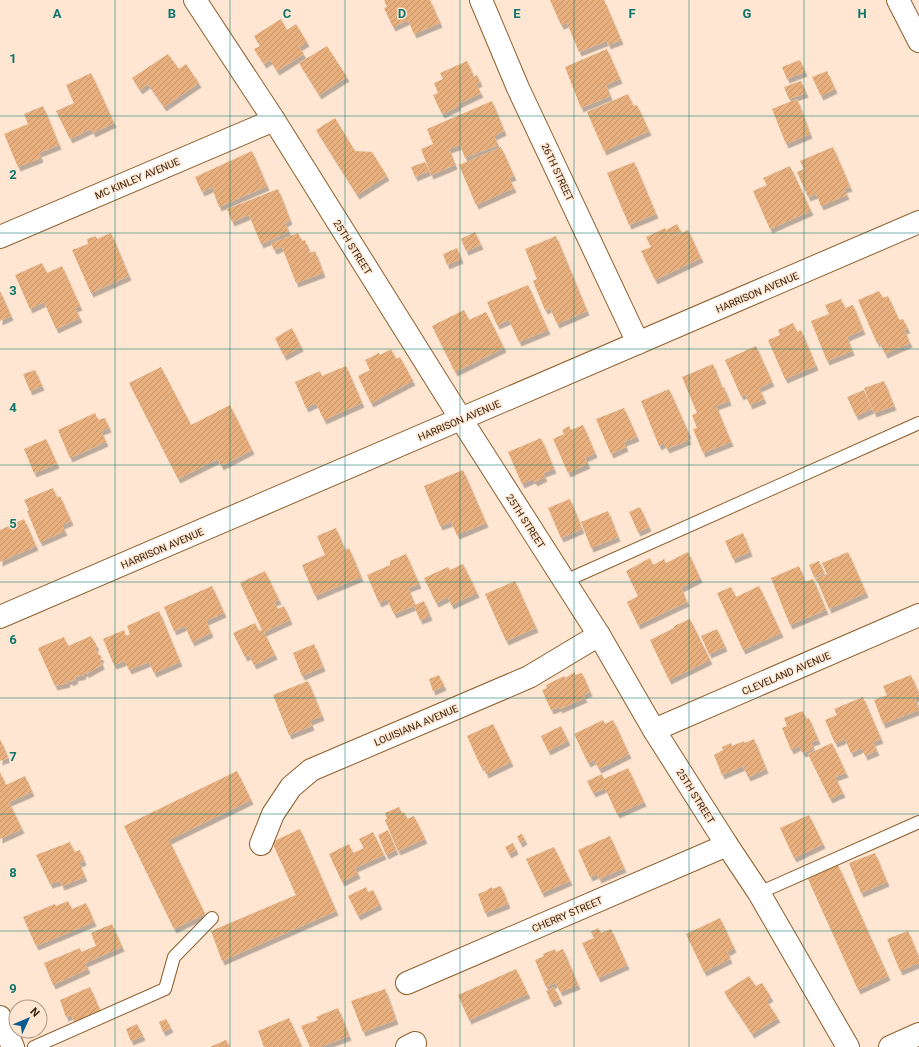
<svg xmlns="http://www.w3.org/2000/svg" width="919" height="1047" viewBox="0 0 919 1047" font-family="Roboto,sans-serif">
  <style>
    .building { fill: url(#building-hatch); filter: url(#shadow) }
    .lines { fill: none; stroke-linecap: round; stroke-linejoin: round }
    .lane-casing { stroke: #905e2c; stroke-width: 14 }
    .street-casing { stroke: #905e2c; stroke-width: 24 }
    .lane { stroke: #fff; stroke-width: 12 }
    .street { stroke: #fff; stroke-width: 22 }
    .grid { fill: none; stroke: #0f766e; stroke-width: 1; stroke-opacity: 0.55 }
    .labels { text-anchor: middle; stroke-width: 3; stroke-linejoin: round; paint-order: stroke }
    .street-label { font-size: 10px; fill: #39240f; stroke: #fee6d2 }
    .grid-label { font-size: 13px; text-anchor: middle; font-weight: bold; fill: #0f766e; stroke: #fee6d2; stroke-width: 3; stroke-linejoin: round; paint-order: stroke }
  </style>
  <defs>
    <pattern id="building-hatch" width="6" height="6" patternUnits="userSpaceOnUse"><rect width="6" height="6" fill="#e6af7d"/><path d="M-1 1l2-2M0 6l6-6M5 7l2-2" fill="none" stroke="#c6966b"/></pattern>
    <filter id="shadow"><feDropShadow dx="2.5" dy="4.5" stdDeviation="0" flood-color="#0004"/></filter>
  </defs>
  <rect width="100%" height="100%" fill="#fee6d2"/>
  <!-- building -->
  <g class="building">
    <path d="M384 0H430L440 23 414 34 408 20 393 27 384 8 387 7Z"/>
    <path d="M550 0H604L621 40 608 45 607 41 579 52 567 23 561 25Z"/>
    <path d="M281 19 287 30 296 24 307 42 299 47 304 54 277 71 270 60 264 64 254 49 260 46 254 36Z"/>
    <path d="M327 46 347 77 319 95 299 63Z"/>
    <path d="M607 49 620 79 606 85 610 96 581 108 565 67Z"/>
    <path d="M168 54 179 69 186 64 199 83 164 107 148 84 140 90 132 78Z"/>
    <path d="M800 60 805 72 787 79 782 67Z"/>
    <path d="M467 61 474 77 477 75 480 82 476 84 481 93 458 104 459 106 442 114 433 95 438 93 434 83 443 79 440 73Z"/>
    <path d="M827 71 835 89 821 96 812 77Z"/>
    <path d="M91 73 114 123 93 133 91 129 70 139 56 111 74 103 66 85Z"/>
    <path d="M801 81 806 93 789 99 784 87Z"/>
    <path d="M628 94 633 106 637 105 649 131 604 151 587 112Z"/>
    <path d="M797 99 810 134 786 144 772 109Z"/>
    <path d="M492 101 504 131 494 136 498 145 465 158 460 145 449 149 455 165 431 175 421 149 433 144 427 129Z"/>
    <path d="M43 106 59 145 39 153 41 158 18 167 4 134 28 124 24 114Z"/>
    <path d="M335 118 355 151 372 152 387 176 357 195 316 130Z"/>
    <path d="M501 147 514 176 509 178 514 188 476 205 459 165Z"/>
    <path d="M833 147 850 187 844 189 847 195 821 206 816 194 808 197 797 172 804 169 800 161Z"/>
    <path d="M252 151 267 186 219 207 213 191H215L213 187 202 192 195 177Z"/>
    <path d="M425 162 429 171 415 177 411 167Z"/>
    <path d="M634 162 656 214 629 225 607 173Z"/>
    <path d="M790 166 811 211 770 229 753 191 767 185 763 178Z"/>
    <path d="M278 189 290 220 285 223 289 232 261 244 249 215 232 222 227 209Z"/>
    <path d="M677 224 681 232 670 237 666 230Z"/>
    <path d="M665 228 670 238 688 230 701 258 655 280 641 251 651 247 646 237Z"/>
    <path d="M475 232 481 245 466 251 461 239Z"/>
    <path d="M111 233 129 276 91 293 72 250 88 244 87 239 96 236 97 239Z"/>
    <path d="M298 233 302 241 305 240 310 253 315 251 323 273 296 283 282 247 274 250 271 243Z"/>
    <path d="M556 236 587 311 557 324 550 308 545 310 533 281 537 279 525 249Z"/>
    <path d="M457 248 461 259 447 265 443 254Z"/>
    <path d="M42 263 47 273 62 266 80 306 75 308 80 318 56 329 44 302 30 309 15 275Z"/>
    <path d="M528 285 548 330 519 342 509 320 497 325 487 302Z"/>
    <path d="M0 291 11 316 0 321Z"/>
    <path d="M879 291 883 298 888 296 899 320 903 319 908 329 904 330 910 343 885 354 879 341 877 343 858 300Z"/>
    <path d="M841 299 845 308 853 305 863 330 847 337 852 351 827 361 811 321 829 314 825 305Z"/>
    <path d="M464 310 469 320 486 312 504 348 455 372 432 326Z"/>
    <path d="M793 323 797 332 801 330 816 366 785 379 768 340 780 335 778 330Z"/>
    <path d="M292 328 301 347 284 356 275 338Z"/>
    <path d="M756 346 772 382 759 388 764 399 750 405 745 394 741 396 725 360Z"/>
    <path d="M391 349 396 359 400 357 413 381 371 403 358 376 370 370 365 360 379 353 380 355Z"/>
    <path d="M713 364 722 388 724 387 729 401 716 406 731 442 703 453 693 429 697 428 692 415 697 413 682 377Z"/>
    <path d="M346 366 362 403 324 420 316 403 306 408 295 382 320 371 322 376Z"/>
    <path d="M161 367 191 425 230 405 252 450 221 466 218 459 178 479 129 383Z"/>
    <path d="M35 370 42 386 30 391 23 374Z"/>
    <path d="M884 381 894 406 874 413 864 388Z"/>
    <path d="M669 389 689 434 687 435 689 440 667 449 664 443 659 446 641 401Z"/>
    <path d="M864 390 872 409 856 416 847 397Z"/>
    <path d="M624 408 637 437 624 442 626 447 611 454 596 419Z"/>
    <path d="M95 413 98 420 105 418 109 428 101 431 106 442 70 458 58 430Z"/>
    <path d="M583 425 595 453 585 458 588 464 568 473 553 439 564 434 562 430 569 426 571 430Z"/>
    <path d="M541 438 554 469 543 473 545 477 535 482 533 479 522 484 508 452Z"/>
    <path d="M46 439 57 464 34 473 24 449Z"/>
    <path d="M463 470 486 523 457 535 451 522 440 526 424 486Z"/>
    <path d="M53 488 57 498 60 496 71 521 62 525 65 531 40 542 27 511 29 510 24 500Z"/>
    <path d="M570 499 582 529 561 538 548 508Z"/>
    <path d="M640 507 649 527 638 532 629 512Z"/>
    <path d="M608 511 618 537 591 548 581 522Z"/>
    <path d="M24 519 36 546 0 562V530Z"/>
    <path d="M336 528 345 550 349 548 361 577 315 596 302 565 325 555 317 536Z"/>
    <path d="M743 533 750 552 733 559 725 541Z"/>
    <path d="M688 552 700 578 681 588 687 602 638 625 627 602 638 596 626 571 650 558 653 565 664 559 666 563Z"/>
    <path d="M848 552 866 593 829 609 816 578 827 574 822 563Z"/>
    <path d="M406 554 419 584 408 588 415 605 424 601 430 616 420 620 414 606 394 614 387 599 379 603 367 575 390 565V561Z"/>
    <path d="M819 561 824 573 814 577 809 565Z"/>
    <path d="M463 564 477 593 451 605 448 597 436 603 424 578 448 567 450 570Z"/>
    <path d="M799 566 805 582 813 579 826 610 790 625 771 578Z"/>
    <path d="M265 571 279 600 274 602 278 609 284 606 290 620 264 632 275 655 254 665 249 655 245 657 233 633 255 623 259 631 262 630 240 583Z"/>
    <path d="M515 581 536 628 506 641 485 594Z"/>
    <path d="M212 586 224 613 206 621 211 633 192 642 185 626 174 631 164 607Z"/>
    <path d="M759 586 781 633 743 650 717 593 731 587 736 597Z"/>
    <path d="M159 611 180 662 154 673 149 662 129 670 125 661 114 665 103 639 124 630 126 636 130 634 127 626Z"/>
    <path d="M690 619 710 660 669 680 650 640 674 628V626Z"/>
    <path d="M717 629 725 647 709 654 701 636Z"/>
    <path d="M91 636 97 646 95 647 98 655H100L102 658 100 659 102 665 86 674V672L83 673 84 675 75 677 76 679 71 682 70 680 67 681 68 683 55 686 38 648 64 637 68 646Z"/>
    <path d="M314 644 323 667 302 676 293 653Z"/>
    <path d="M575 672V675L582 673 590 692 583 695 585 698 560 709 559 707 551 710 542 690 547 688 546 685 564 676 565 678Z"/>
    <path d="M439 675 444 686 433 691 429 679Z"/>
    <path d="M911 675 919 694V697L915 698 919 710 883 724 874 700 887 695 883 686Z"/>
    <path d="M308 681 322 716 310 721 312 726 289 735 273 695Z"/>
    <path d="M863 697 881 739 873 742 877 751 865 756 862 748 851 753 845 739 835 743 825 720 837 715 834 709Z"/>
    <path d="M803 711 806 719 809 718 818 740 811 742 813 749 803 753 799 746 791 750 782 728 787 726 784 718Z"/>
    <path d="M603 720 605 724 613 720 629 754 599 769 594 760 588 763 574 734Z"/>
    <path d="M493 724 511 762 486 774 483 766 481 767 467 736Z"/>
    <path d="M561 726 568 741 548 751 541 736Z"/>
    <path d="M0 739 8 758 0 761Z"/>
    <path d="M754 739 766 769 748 777 743 766 722 775 714 755 723 750 722 747 731 743 732 746 744 741V743Z"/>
    <path d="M832 743 846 773 835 777 843 793 830 799 808 754Z"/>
    <path d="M628 768 644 802 617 814 605 788 593 793 587 781 602 774 604 779Z"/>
    <path d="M237 771 251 800 169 840 205 914 174 929 124 826Z"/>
    <path d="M0 772 6 785 25 776 32 792 9 802 22 829 0 839Z"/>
    <path d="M399 807 402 813 404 812 407 819 414 816 425 839 398 851 385 820 387 819 385 813Z"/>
    <path d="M809 815 823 844 794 858 780 828Z"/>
    <path d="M300 829 336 911 222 961 211 931 296 895 272 842Z"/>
    <path d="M388 830 396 850 386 855 378 835Z"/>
    <path d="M373 832 384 855 355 868 358 874 342 882 329 854 349 844 353 853 364 848 359 839Z"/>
    <path d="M522 834 525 840 520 843 517 836Z"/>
    <path d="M610 836 624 868 599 879 597 874 590 877 578 850Z"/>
    <path d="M70 842 74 852 80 850 84 861 79 863 85 877 62 886 60 881 50 884 36 855Z"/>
    <path d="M513 843 516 850 509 854 505 847Z"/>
    <path d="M554 847 570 881 542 893 526 859Z"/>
    <path d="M875 853 887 882 861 893 849 863Z"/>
    <path d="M838 865 888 976 858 990 808 879Z"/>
    <path d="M501 886 508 904 485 913 478 894 488 890V889L492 887V889Z"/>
    <path d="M366 887 368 892 373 890 380 905 358 916 348 896Z"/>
    <path d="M68 901 72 909 86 903 94 922 36 946 23 917 55 904 56 906Z"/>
    <path d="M720 918 734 948 727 952 730 959 704 972 686 934Z"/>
    <path d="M112 924 122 947 85 963 88 969 53 985 44 963 80 948 81 952 96 946 91 933Z"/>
    <path d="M598 928 601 933 611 929 627 965 598 978 582 943 594 938 591 932Z"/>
    <path d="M908 931 919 958V963L900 971 887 939Z"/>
    <path d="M555 949 556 952 563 949 578 985 560 992 556 983 546 987 535 960 544 956 543 954Z"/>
    <path d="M516 969 528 994 469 1020 458 995Z"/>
    <path d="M749 976 756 986 762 983 771 997 766 1000 778 1018 752 1034 724 992Z"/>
    <path d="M90 987 101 1013 75 1024 71 1015 66 1017 60 1000Z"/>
    <path d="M554 987 560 999 552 1003 546 991Z"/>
    <path d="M385 989 396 1020 363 1032 351 1001Z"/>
    <path d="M338 1008 349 1036 320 1047H310L301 1026 318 1020 316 1017Z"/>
    <path d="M289 1018 302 1047H264L258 1031Z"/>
    <path d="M166 1019 171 1028 163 1032 159 1022Z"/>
    <path d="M137 1024 143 1036 131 1041 126 1029Z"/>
    <path d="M226 1040 230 1047H210Z"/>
  </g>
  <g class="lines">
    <defs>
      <g id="lane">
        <path d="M565 581 919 423"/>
        <path d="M759 893 919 822"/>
        <path d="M34 1047 165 989 174 957 212 918"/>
      </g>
      <g id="street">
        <path d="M195 0 274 120 461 419 599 635 654 730 727 845 759 893 848 1047"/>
        <path d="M481 0 518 88 638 343"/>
        <path d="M898 0 919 41"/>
        <path d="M0 237 274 120"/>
        <path d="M0 617 919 222"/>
        <path d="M654 730 919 615"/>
        <path d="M261 844 273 814 291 787 311 770 529 677 599 635"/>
        <path d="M407 983 727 845"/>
        <path d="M0 1017 13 1047"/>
        <path d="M407 1047 415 1043"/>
        <path d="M890 1047 919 1034"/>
      </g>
    </defs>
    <!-- lane casing -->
    <use href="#lane" class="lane-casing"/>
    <!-- street casing -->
    <use href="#street" class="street-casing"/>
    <!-- lane -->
    <use href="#lane" class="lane"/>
    <!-- street -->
    <use href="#street" class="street"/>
  </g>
  <!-- grid -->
  <path class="grid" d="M115 0V1047M230 0V1047M345 0V1047M460 0V1047M574 0V1047M689 0V1047M804 0V1047M0 116H919M0 233H919M0 349H919M0 465H919M0 582H919M0 698H919M0 814H919M0 931H919"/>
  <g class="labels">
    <!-- street labels -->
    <g class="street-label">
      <text transform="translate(558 172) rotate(65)" y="4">26TH STREET</text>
      <text transform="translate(137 178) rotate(-23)" y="4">MC KINLEY AVENUE</text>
      <text transform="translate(353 247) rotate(58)" y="4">25TH STREET</text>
      <text transform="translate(757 292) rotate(-23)" y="4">HARRISON AVENUE</text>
      <text transform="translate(459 420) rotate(-23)" y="4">HARRISON AVENUE</text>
      <text transform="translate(526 521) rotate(57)" y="4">25TH STREET</text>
      <text transform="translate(162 548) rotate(-23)" y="4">HARRISON AVENUE</text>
      <text transform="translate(786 673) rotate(-23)" y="4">CLEVELAND AVENUE</text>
      <text transform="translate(416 725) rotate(-23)" y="4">LOUISIANA AVENUE</text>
      <text transform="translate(696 796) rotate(58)" y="4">25TH STREET</text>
      <text transform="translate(567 914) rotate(-23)" y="4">CHERRY STREET</text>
    </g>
  </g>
  <g class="grid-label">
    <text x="57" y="18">A</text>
    <text x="172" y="18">B</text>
    <text x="287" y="18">C</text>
    <text x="402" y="18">D</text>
    <text x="517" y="18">E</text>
    <text x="632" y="18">F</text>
    <text x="747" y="18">G</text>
    <text x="862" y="18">H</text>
    <text x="13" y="63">1</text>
    <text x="13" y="179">2</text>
    <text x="13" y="295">3</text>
    <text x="13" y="412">4</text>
    <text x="13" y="528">5</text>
    <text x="13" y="644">6</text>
    <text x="13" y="761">7</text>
    <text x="13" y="877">8</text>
    <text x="13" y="993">9</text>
  </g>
  <!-- north arrow -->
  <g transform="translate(28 1019) rotate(46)"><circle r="19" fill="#fee6d2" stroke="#af9884"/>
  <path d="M0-3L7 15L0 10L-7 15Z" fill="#045b8d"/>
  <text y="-6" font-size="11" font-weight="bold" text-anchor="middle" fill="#39240f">N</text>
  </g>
</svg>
